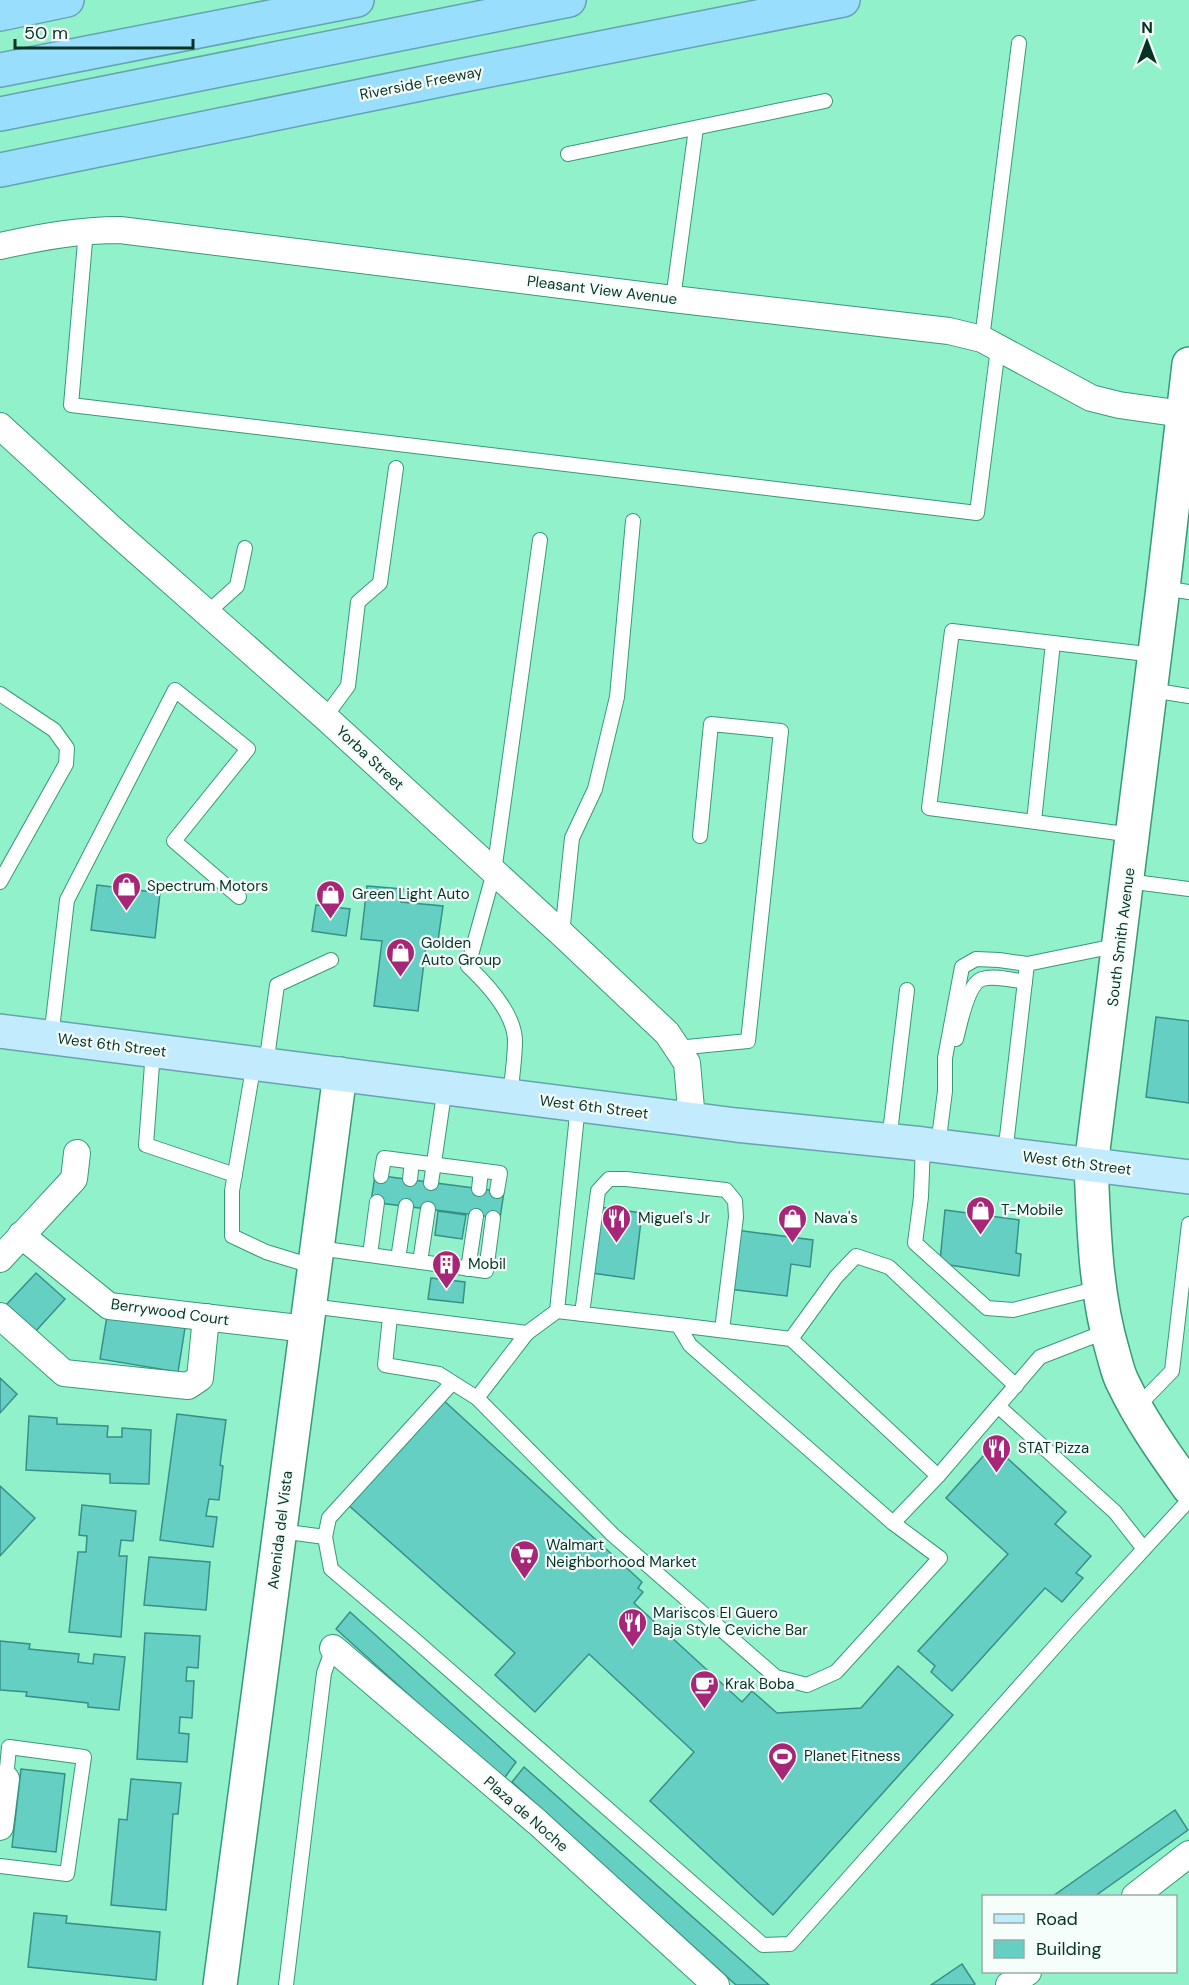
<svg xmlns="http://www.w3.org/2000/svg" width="1189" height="1985" viewBox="0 0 1189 1985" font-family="'DM Sans',sans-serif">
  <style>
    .building { fill: #65cfc4; stroke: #379088; stroke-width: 1.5 }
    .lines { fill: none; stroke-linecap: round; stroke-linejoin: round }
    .lane-casing { stroke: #369a77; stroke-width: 16 }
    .street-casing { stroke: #369a77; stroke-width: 28 }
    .secondary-casing { stroke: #369a77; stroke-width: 36 }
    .primary-casing { stroke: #66a3b1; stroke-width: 36 }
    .highway-casing { stroke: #66a3b1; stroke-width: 36 }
    .lane { stroke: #fff; stroke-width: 14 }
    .street { stroke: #fff; stroke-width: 26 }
    .secondary { stroke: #fff; stroke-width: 33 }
    .primary { stroke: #c2ecfe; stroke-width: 33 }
    .highway { stroke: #99dffd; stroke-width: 33 }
    .labels { text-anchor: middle; stroke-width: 4.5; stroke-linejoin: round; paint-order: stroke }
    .street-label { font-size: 15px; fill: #073325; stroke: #f5fefa }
    .poi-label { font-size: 15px; fill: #073325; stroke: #f5fefa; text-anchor: start }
  </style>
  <rect width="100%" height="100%" fill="#91f1cb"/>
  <!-- building -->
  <g class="building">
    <path d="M97 885 160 893 155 938 91 930Z"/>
    <path d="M367 886 403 889 401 902 443 906 437 947 426 946 418 1011 374 1006 382 941 361 939Z"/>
    <path d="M316 905 350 909 346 936 312 931Z"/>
    <path d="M1156 1017 1189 1021V1103L1146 1097Z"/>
    <path d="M375 1175 504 1192 500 1218 371 1202Z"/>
    <path d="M599 1207 642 1213 634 1279 592 1273Z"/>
    <path d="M945 1210 1019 1220 1016 1253 1021 1254 1019 1276 943 1264 940 1261Z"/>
    <path d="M438 1211 466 1215 462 1239 435 1235Z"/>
    <path d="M736 1230 813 1240 810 1267 791 1264 787 1296 729 1289Z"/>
    <path d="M36 1273 65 1299 35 1332 6 1305Z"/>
    <path d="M431 1278 465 1282 463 1303 428 1299Z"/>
    <path d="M107 1316 185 1328 178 1372 100 1359Z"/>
    <path d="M0 1378 17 1394 0 1413Z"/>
    <path d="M441 1398 642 1582 638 1588 643 1592 634 1603 742 1702 752 1691 777 1713 861 1708 898 1666 953 1715 773 1915 650 1801 694 1752 589 1654 535 1712 495 1675 515 1653 346 1503Z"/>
    <path d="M177 1414 226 1420 220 1465 223 1466 219 1500 209 1499 206 1516 217 1517 213 1547 160 1540Z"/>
    <path d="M29 1416 57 1418V1424L108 1426 107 1437H122V1428L151 1430 149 1484 110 1483V1474L26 1470Z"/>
    <path d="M993 1445 1066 1512 1055 1524 1091 1556 1076 1573 1083 1578 1062 1602 1045 1588 952 1691 931 1672 935 1666 918 1651 1008 1554 946 1498Z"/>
    <path d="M0 1486 35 1518 0 1556Z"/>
    <path d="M82 1505 136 1511 133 1541 121 1540 119 1556H127L121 1637 69 1632 78 1552H86L87 1536 79 1535Z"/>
    <path d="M149 1557 210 1562 206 1610 144 1605Z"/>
    <path d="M350 1612 516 1762 503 1780 336 1629Z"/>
    <path d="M145 1633 200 1636 198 1668 187 1667 186 1681H194L192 1718 180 1717 179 1733 189 1734 187 1762 137 1759Z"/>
    <path d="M0 1641 30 1644 29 1649 79 1654 78 1662 93 1664 94 1654 125 1657 119 1710 88 1707V1703L26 1696 27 1692 0 1690Z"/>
    <path d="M524 1767 769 1985H736L512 1782Z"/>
    <path d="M21 1769 65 1774 56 1852 12 1847Z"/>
    <path d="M131 1779 181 1783 178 1814H173L166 1910 111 1905 119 1819 127 1820Z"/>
    <path d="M1175 1810 1188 1830 1095 1896H1053Z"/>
    <path d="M34 1913 67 1916 66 1923 160 1932 156 1980 28 1967Z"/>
    <path d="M962 1964 975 1984 974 1985H931Z"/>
  </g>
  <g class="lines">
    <defs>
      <g id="lane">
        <path d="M568 154 825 101"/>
        <path d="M86 230 71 405 977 513 998 348"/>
        <path d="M673 299 696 128"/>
        <path d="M982 339 1019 43"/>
        <path d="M1163 588 1189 592"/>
        <path d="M207 613 237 586 245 548"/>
        <path d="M1151 690 1189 696"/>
        <path d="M0 694 54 730 67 748 66 764 0 882"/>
        <path d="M325 717 348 686 358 602 380 583 396 468"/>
        <path d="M1034 821 1053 643"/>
        <path d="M1133 835 929 808 952 631 1155 655"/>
        <path d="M1127 881 1189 889"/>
        <path d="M562 934 572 838 595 789 617 697 633 521"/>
        <path d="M51 1038 67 900 175 690 248 749 174 841 239 897"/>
        <path d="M956 1039C960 1025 967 984 982 979 994 975 1012 980 1025 982"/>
        <path d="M677 1048 748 1041 781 731 711 724 700 836"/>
        <path d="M153 1051 146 1145 235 1175"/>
        <path d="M254 1063 232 1191V1236L266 1252 315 1267"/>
        <path d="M266 1065 277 985 331 960"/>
        <path d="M510 1096C512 1078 515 1058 515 1040 514 1013 486 983 468 966L494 872 540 540"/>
        <path d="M578 1105 557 1311 678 1325 690 1345 893 1523 938 1476 1040 1357 1107 1331"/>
        <path d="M889 1141 907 990"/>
        <path d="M923 1144 921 1197 915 1243 987 1308 1013 1310 1099 1288"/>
        <path d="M938 1146 945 1091V1058L962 967 976 959 999 960 1027 964"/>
        <path d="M1005 1154 1027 964 1120 945"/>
        <path d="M381 1176 384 1158 500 1173 497 1191"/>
        <path d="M410 1179 412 1162"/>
        <path d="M431 1183 445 1087"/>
        <path d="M479 1189 481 1171"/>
        <path d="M318 1248 486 1271 493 1218"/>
        <path d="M370 1255 377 1202"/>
        <path d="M398 1259 406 1206"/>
        <path d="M420 1262 428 1209"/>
        <path d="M468 1269 476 1216"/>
        <path d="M310 1306 527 1333 557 1311"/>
        <path d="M582 1314 598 1191 609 1179H626L726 1190 735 1201 736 1217 722 1330"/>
        <path d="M390 1317 385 1365 439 1374 477 1398 613 1535 776 1677 807 1685 836 1672 940 1558 893 1523"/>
        <path d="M678 1325 791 1339 938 1476"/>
        <path d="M791 1339 836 1277 856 1256 889 1267 1016 1386"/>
        <path d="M477 1398 527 1333"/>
        <path d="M998 1406 1115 1512 1144 1549"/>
        <path d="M1136 1408 1172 1371 1189 1224"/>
        <path d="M280 1531 325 1537 331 1569 415 1640 763 1945 790 1944 1075 1624 1189 1500"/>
        <path d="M325 1537 329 1518 452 1383"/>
        <path d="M0 1866 67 1874 84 1757 9 1747 6 1779"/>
        <path d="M286 1985 324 1673 333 1648"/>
      </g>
      <g id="street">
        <path d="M0 246C41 237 79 230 120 230L673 299 949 331 982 339 1091 398 1119 405 1189 415"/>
        <path d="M0 426 111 528 325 717 562 934 667 1033 687 1063 692 1120"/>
        <path d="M21 1235 109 1306 307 1329"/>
        <path d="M0 1259 74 1179 77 1153"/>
        <path d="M0 1316 64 1373 188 1386 200 1378 206 1317"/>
        <path d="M333 1648 537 1822 716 1985"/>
        <path d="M0 1779H6L0 1827"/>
        <path d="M1135 1896 1189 1854"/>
        <path d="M1009 1985 1028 1972"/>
      </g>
      <g id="secondary">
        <path d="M1189 364 1163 588 1091 1166C1094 1229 1095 1292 1113 1353 1116 1363 1118 1374 1123 1383 1141 1421 1165 1454 1189 1488"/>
        <path d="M220 1985 340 1074"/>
      </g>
      <path id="primary" d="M0 1031 736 1125 923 1144 1189 1177"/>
      <g id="highway">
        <path d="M0 14 67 0"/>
        <path d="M0 70 357 0"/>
        <path d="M0 114 569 0"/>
        <path d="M0 170 454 77 843 0"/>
      </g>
    </defs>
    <!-- lane casing -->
    <use href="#lane" class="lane-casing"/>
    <!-- street casing -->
    <use href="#street" class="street-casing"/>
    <!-- secondary casing -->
    <use href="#secondary" class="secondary-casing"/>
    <!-- primary casing -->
    <use href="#primary" class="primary-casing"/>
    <!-- highway casing -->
    <use href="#highway" class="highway-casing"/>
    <!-- lane -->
    <use href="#lane" class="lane"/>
    <!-- street -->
    <use href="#street" class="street"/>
    <!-- secondary -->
    <use href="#secondary" class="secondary"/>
    <!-- primary -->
    <use href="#primary" class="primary"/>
    <!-- highway -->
    <use href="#highway" class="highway"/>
  </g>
  <!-- icons -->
  <defs>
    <symbol id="shop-pin" viewBox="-11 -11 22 30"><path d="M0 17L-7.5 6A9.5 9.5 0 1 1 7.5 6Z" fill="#a62778" stroke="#f5fefa"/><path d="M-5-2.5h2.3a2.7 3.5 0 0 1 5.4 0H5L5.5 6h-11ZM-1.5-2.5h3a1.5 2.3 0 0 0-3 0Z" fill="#fff"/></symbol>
    <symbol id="restaurant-pin" viewBox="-11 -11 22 30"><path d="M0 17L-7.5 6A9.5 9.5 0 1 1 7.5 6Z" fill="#a62778" stroke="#f5fefa"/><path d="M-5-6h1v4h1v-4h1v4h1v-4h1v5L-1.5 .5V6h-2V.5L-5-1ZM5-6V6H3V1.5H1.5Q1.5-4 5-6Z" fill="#fff"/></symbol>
    <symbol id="building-pin" viewBox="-11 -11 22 30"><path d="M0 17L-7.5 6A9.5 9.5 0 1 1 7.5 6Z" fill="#a62778" stroke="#f5fefa"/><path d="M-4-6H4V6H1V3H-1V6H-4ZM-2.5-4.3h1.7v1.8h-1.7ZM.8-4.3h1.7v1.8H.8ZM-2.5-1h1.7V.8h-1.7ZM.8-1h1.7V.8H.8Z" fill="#fff"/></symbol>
    <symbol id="supermarket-pin" viewBox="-11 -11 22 30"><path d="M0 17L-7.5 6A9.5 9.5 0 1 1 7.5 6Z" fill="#a62778" stroke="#f5fefa"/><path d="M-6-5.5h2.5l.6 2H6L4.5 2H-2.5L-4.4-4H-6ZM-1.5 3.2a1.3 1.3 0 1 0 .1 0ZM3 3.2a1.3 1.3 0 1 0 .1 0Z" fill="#fff"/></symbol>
    <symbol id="cafe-pin" viewBox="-11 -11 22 30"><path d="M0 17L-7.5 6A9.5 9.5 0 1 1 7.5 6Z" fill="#a62778" stroke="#f5fefa"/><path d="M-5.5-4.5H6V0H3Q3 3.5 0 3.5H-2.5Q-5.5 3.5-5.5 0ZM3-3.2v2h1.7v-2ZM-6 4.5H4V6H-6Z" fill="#fff"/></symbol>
    <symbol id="stadium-pin" viewBox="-11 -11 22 30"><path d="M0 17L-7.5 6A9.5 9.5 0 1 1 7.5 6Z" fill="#a62778" stroke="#f5fefa"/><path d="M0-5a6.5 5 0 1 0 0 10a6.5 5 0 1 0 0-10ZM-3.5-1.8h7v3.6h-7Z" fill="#fff"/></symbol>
  </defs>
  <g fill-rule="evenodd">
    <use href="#shop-pin" x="110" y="870" width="33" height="45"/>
    <use href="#shop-pin" x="314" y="878" width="33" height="45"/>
    <use href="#shop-pin" x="384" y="936" width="33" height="45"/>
    <use href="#shop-pin" x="964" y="1194" width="33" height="45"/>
    <use href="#restaurant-pin" x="600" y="1202" width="33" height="45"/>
    <use href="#shop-pin" x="776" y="1202" width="33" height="45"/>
    <use href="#building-pin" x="430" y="1248" width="33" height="45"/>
    <use href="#restaurant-pin" x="980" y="1432" width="33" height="45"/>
    <use href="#supermarket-pin" x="508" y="1538" width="33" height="45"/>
    <use href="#restaurant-pin" x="616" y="1606" width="33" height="45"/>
    <use href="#cafe-pin" x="688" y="1668" width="33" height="45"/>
    <use href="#stadium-pin" x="766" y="1740" width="33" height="45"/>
  </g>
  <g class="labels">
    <!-- street labels -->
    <g class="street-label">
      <text transform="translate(421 83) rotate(-11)" y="5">Riverside Freeway</text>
      <text transform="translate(602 290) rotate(7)" y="5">Pleasant View Avenue</text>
      <text transform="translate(370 758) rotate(43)" y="5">Yorba Street</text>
      <text transform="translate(1121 937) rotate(-83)" y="5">South Smith Avenue</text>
      <text transform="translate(112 1045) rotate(7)" y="5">West 6th Street</text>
      <text transform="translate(594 1107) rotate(7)" y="5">West 6th Street</text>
      <text transform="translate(1077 1163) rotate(7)" y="5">West 6th Street</text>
      <text transform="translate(170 1312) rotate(8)" y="5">Berrywood Court</text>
      <text transform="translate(280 1530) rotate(-83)" y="5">Avenida del Vista</text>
      <text transform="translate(526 1814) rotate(41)" y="5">Plaza de Noche</text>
    </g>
    <!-- poi labels -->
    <g class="poi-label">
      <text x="147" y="891">Spectrum Motors</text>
      <text x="352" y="899">Green Light Auto</text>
      <text x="421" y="948">Golden<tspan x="421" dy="17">Auto Group</tspan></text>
      <text x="1001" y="1215">T-Mobile</text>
      <text x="638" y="1223">Miguel's Jr</text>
      <text x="814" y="1223">Nava's</text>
      <text x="468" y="1269">Mobil</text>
      <text x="1018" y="1453">STAT Pizza</text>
      <text x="546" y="1550">Walmart<tspan x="546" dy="17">Neighborhood Market</tspan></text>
      <text x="653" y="1618">Mariscos El Guero<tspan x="653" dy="17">Baja Style Ceviche Bar</tspan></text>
      <text x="725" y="1689">Krak Boba</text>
      <text x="804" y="1761">Planet Fitness</text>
    </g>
  </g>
  <!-- legend -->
  <rect x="982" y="1895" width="195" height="78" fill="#f5fefa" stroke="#96ada5" stroke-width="1.5"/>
  <rect x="994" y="1914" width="30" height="9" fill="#c2ecfe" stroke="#96ada5" stroke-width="1.5"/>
  <text x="1036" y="1925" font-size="18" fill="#073325">Road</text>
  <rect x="994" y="1940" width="30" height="18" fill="#65cfc4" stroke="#96ada5" stroke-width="1.5"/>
  <text x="1036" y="1955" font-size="18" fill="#073325">Building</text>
  <!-- north arrow -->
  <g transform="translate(1147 42)" stroke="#f5fefa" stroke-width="4.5" paint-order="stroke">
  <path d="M0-4.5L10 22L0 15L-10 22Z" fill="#073325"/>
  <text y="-9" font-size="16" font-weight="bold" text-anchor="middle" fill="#073325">N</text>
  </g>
  <!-- scale -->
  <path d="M15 39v9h178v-9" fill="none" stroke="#073325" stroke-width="3"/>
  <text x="24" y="39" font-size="18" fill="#073325" stroke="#f5fefa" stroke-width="4.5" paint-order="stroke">50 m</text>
</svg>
